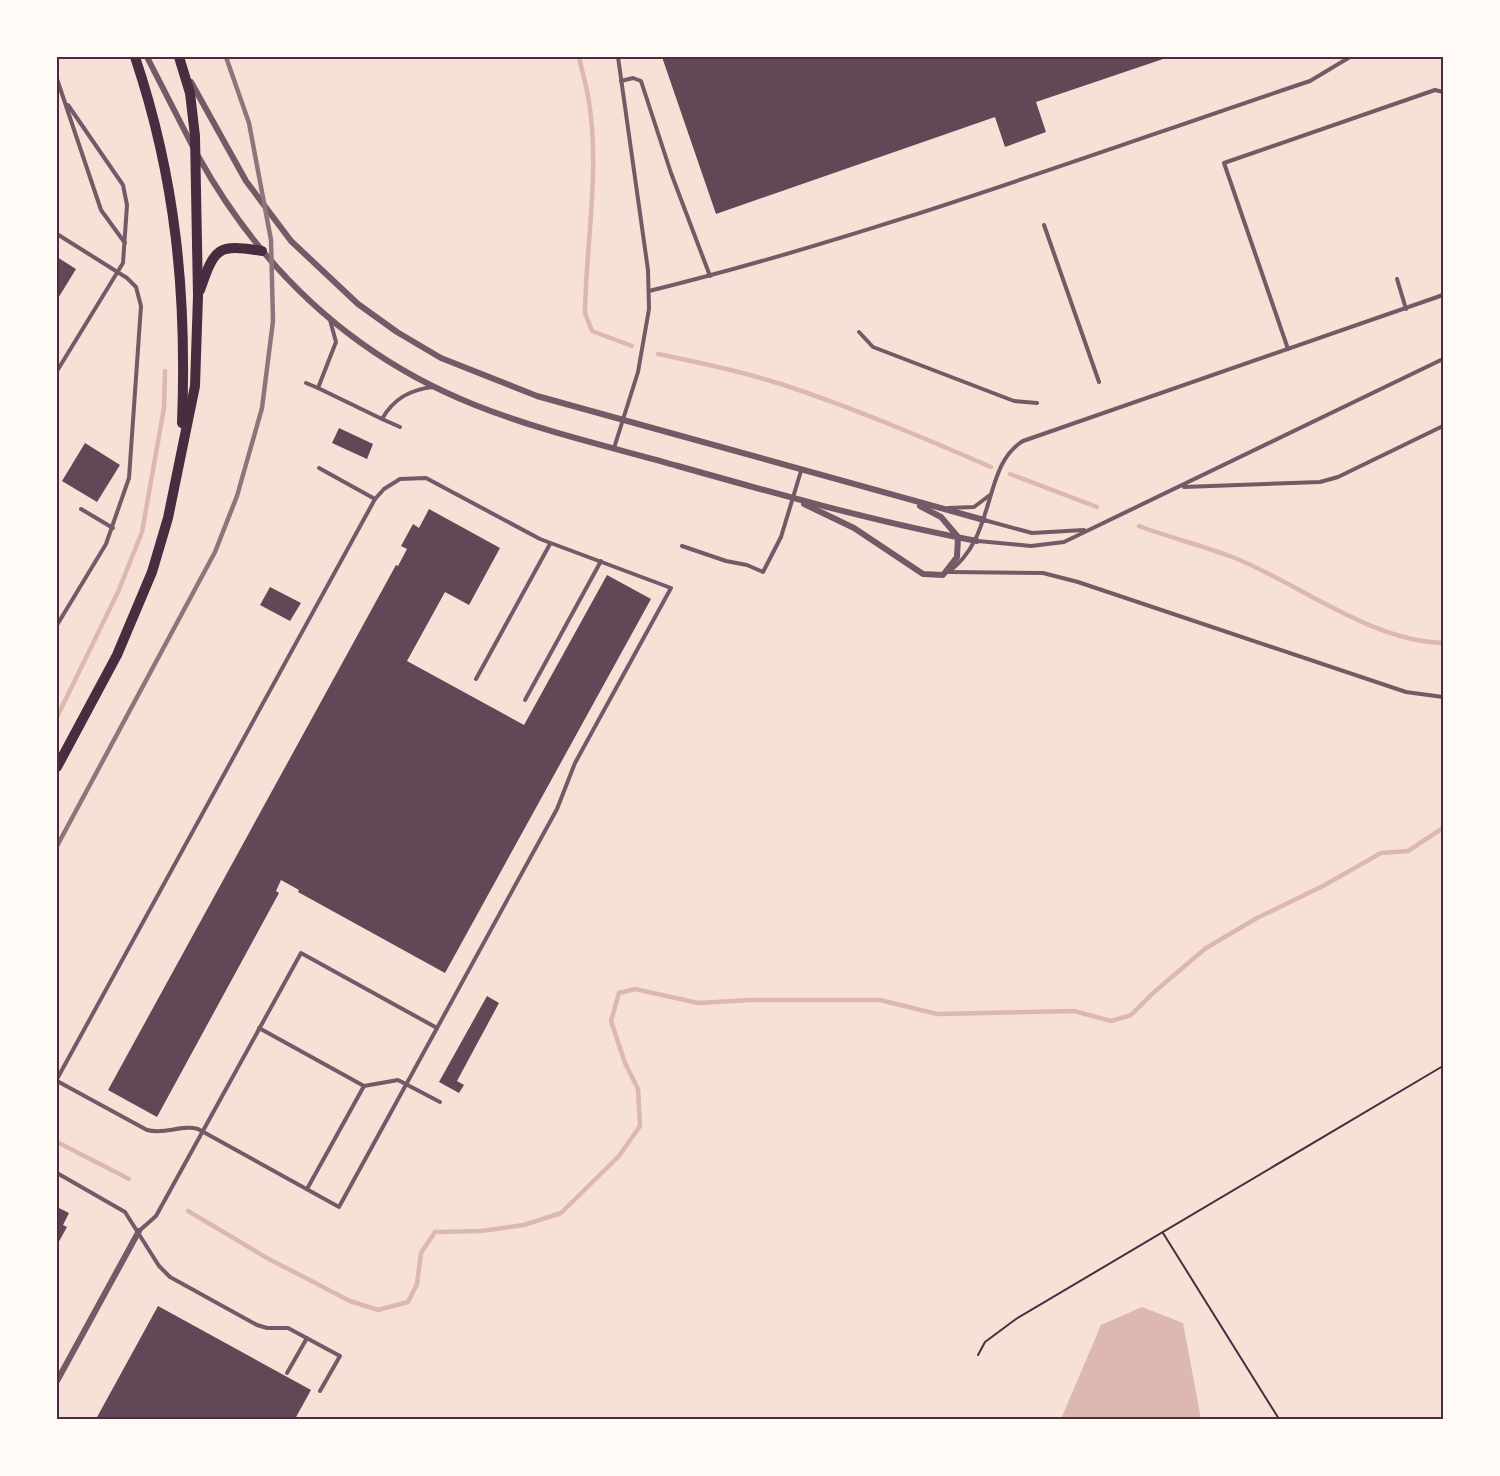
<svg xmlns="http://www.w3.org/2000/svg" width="1500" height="1476" viewBox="0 0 1500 1476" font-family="Karla,sans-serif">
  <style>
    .water { fill: #dcb8b0 }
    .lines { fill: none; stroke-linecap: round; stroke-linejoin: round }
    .stream { stroke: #dcb8b0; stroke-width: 4.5 }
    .building { fill: #644757 }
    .path { stroke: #4a2c40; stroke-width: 2 }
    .service { stroke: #755966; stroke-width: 4 }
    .minor { stroke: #755966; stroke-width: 6 }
    .secondary { stroke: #4a2c40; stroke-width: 10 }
    .rail { stroke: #8f747c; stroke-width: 4.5 }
    .neatline { fill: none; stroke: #4a2c40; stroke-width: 2 }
  </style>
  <rect width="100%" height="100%" fill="#f7e1d7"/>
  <!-- water -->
  <path class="water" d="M1142 1307 1183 1323 1201 1419H1061L1101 1325Z"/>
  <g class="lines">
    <!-- stream -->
    <g class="stream">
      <path d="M579 57C582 72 587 87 589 102 600 172 586 243 585 313L592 331 632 346"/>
      <path d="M658 354C701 363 745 372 787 386 856 409 924 438 991 467"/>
      <path d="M1010 474 1097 507"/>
      <path d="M1139 526C1171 538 1204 546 1235 558 1301 585 1371 641 1443 643"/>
      <path d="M57 717 118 592 142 532 164 408 165 371"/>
      <path d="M57 1142 129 1179"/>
      <path d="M188 1211 267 1258 350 1301 378 1310 408 1302 417 1284 421 1253 435 1232 481 1231 524 1225 561 1213 619 1156 640 1126 638 1089 625 1063 611 1021 619 993 635 989 698 1003 751 1000H880L937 1014 1074 1011 1111 1021 1131 1015 1153 993 1206 948 1257 918 1323 886 1381 853 1408 851 1443 828"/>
    </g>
  </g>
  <!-- building -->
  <g class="building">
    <path d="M662 57H1169L1036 102 1046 132 1005 147 995 117 716 214Z"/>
    <path d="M57 257 76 269 57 300Z"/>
    <path d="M339 428 373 444 367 459 332 443Z"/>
    <path d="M85 443 120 465 97 502 62 481Z"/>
    <path d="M429 509 500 548 469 605 445 592 407 661 524 725 607 575 651 599 445 973 298 892 299 890 281 880 276 891 279 893 157 1117 108 1090 396 565 398 566 407 549 401 546 413 524 419 528Z"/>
    <path d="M270 587 301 603 290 621 260 605Z"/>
    <path d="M487 996 499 1003 457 1081 464 1085 459 1093 439 1082Z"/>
    <path d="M57 1207 69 1213 63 1225 67 1227 57 1245Z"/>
    <path d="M158 1306 311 1390 295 1419H96Z"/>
  </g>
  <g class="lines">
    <!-- path -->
    <g class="path">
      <path d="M1163 1233 1279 1419"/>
      <path d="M978 1355 985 1342 1016 1319 1443 1066"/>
    </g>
    <!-- service -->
    <g class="service">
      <path d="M57 79 101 210 125 243"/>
      <path d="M621 81 633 78 641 81 671 173 710 276"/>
      <path d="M1044 225 1099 382"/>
      <path d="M57 234 127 278 136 287 141 306 129 478 106 544 57 625"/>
      <path d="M1397 279 1406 309"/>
      <path d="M649 291C873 236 1092 154 1310 81L1350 57"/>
      <path d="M330 320 336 342 318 388 382 419C394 398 411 389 434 387"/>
      <path d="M859 332 873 347 1014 401 1037 403"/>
      <path d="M1288 349 1224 163 1435 90 1443 92"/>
      <path d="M57 371 123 263 127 205 123 185 68 105"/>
      <path d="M306 383 318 388"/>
      <path d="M382 419 400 427"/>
      <path d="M614 448 638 372 649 309 648 270 618 57"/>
      <path d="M319 468 375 499"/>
      <path d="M1184 487 1320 482 1338 477 1443 426"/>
      <path d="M948 508 974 507 990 495"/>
      <path d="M81 509 113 528"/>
      <path d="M984 520 1032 533 1084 530"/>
      <path d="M978 541 1031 546 1064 542 1443 359"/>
      <path d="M682 546 726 561 747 565 763 572 781 537 801 471"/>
      <path d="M948 572C997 538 982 465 1023 441L1443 295"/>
      <path d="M948 572 1043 573 1078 582 1406 692 1443 697"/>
      <path d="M476 679 550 544"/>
      <path d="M525 700 601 561"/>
      <path d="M259 1028 364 1086 398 1080 440 1102"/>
      <path d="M57 1079 375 499 384 489 400 479 426 478 540 539 671 588 575 763 557 809 339 1207 198 1129C181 1124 166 1135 147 1130L57 1081"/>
      <path d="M57 1173 125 1212 159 1266 170 1277 257 1325 267 1328H288L340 1356 320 1391"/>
      <path d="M307 1189 364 1086"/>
      <path d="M139 1231 156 1216 301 953 437 1028"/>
      <path d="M287 1373 307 1338"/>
    </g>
    <!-- minor -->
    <g class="minor">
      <path d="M147 57 193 147"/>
      <path d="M191 82 246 181 291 241 358 304 397 332 441 358 537 396 984 520"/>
      <path d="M198 156C262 271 352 356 475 405 540 431 611 447 678 466 777 494 876 522 977 541"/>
      <path d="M804 504 854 528 923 574 943 575 957 557 958 537 941 517 920 506"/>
      <path d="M57 1381 139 1231"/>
    </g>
    <!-- secondary -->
    <g class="secondary">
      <path d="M135 57C176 179 187 295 182 423"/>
      <path d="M200 290C215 247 217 244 262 251"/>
      <path d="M57 767 117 655 152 572 168 518 195 386 198 296 195 136 190 93 179 57"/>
    </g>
    <!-- rail -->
    <path class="rail" d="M57 846 215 552 237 496 262 408 273 321 271 240 249 123 226 57"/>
  </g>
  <!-- border -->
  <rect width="1500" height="1476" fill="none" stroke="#fffaf5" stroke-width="117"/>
  <rect x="58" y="58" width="1384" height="1360" class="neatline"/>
</svg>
